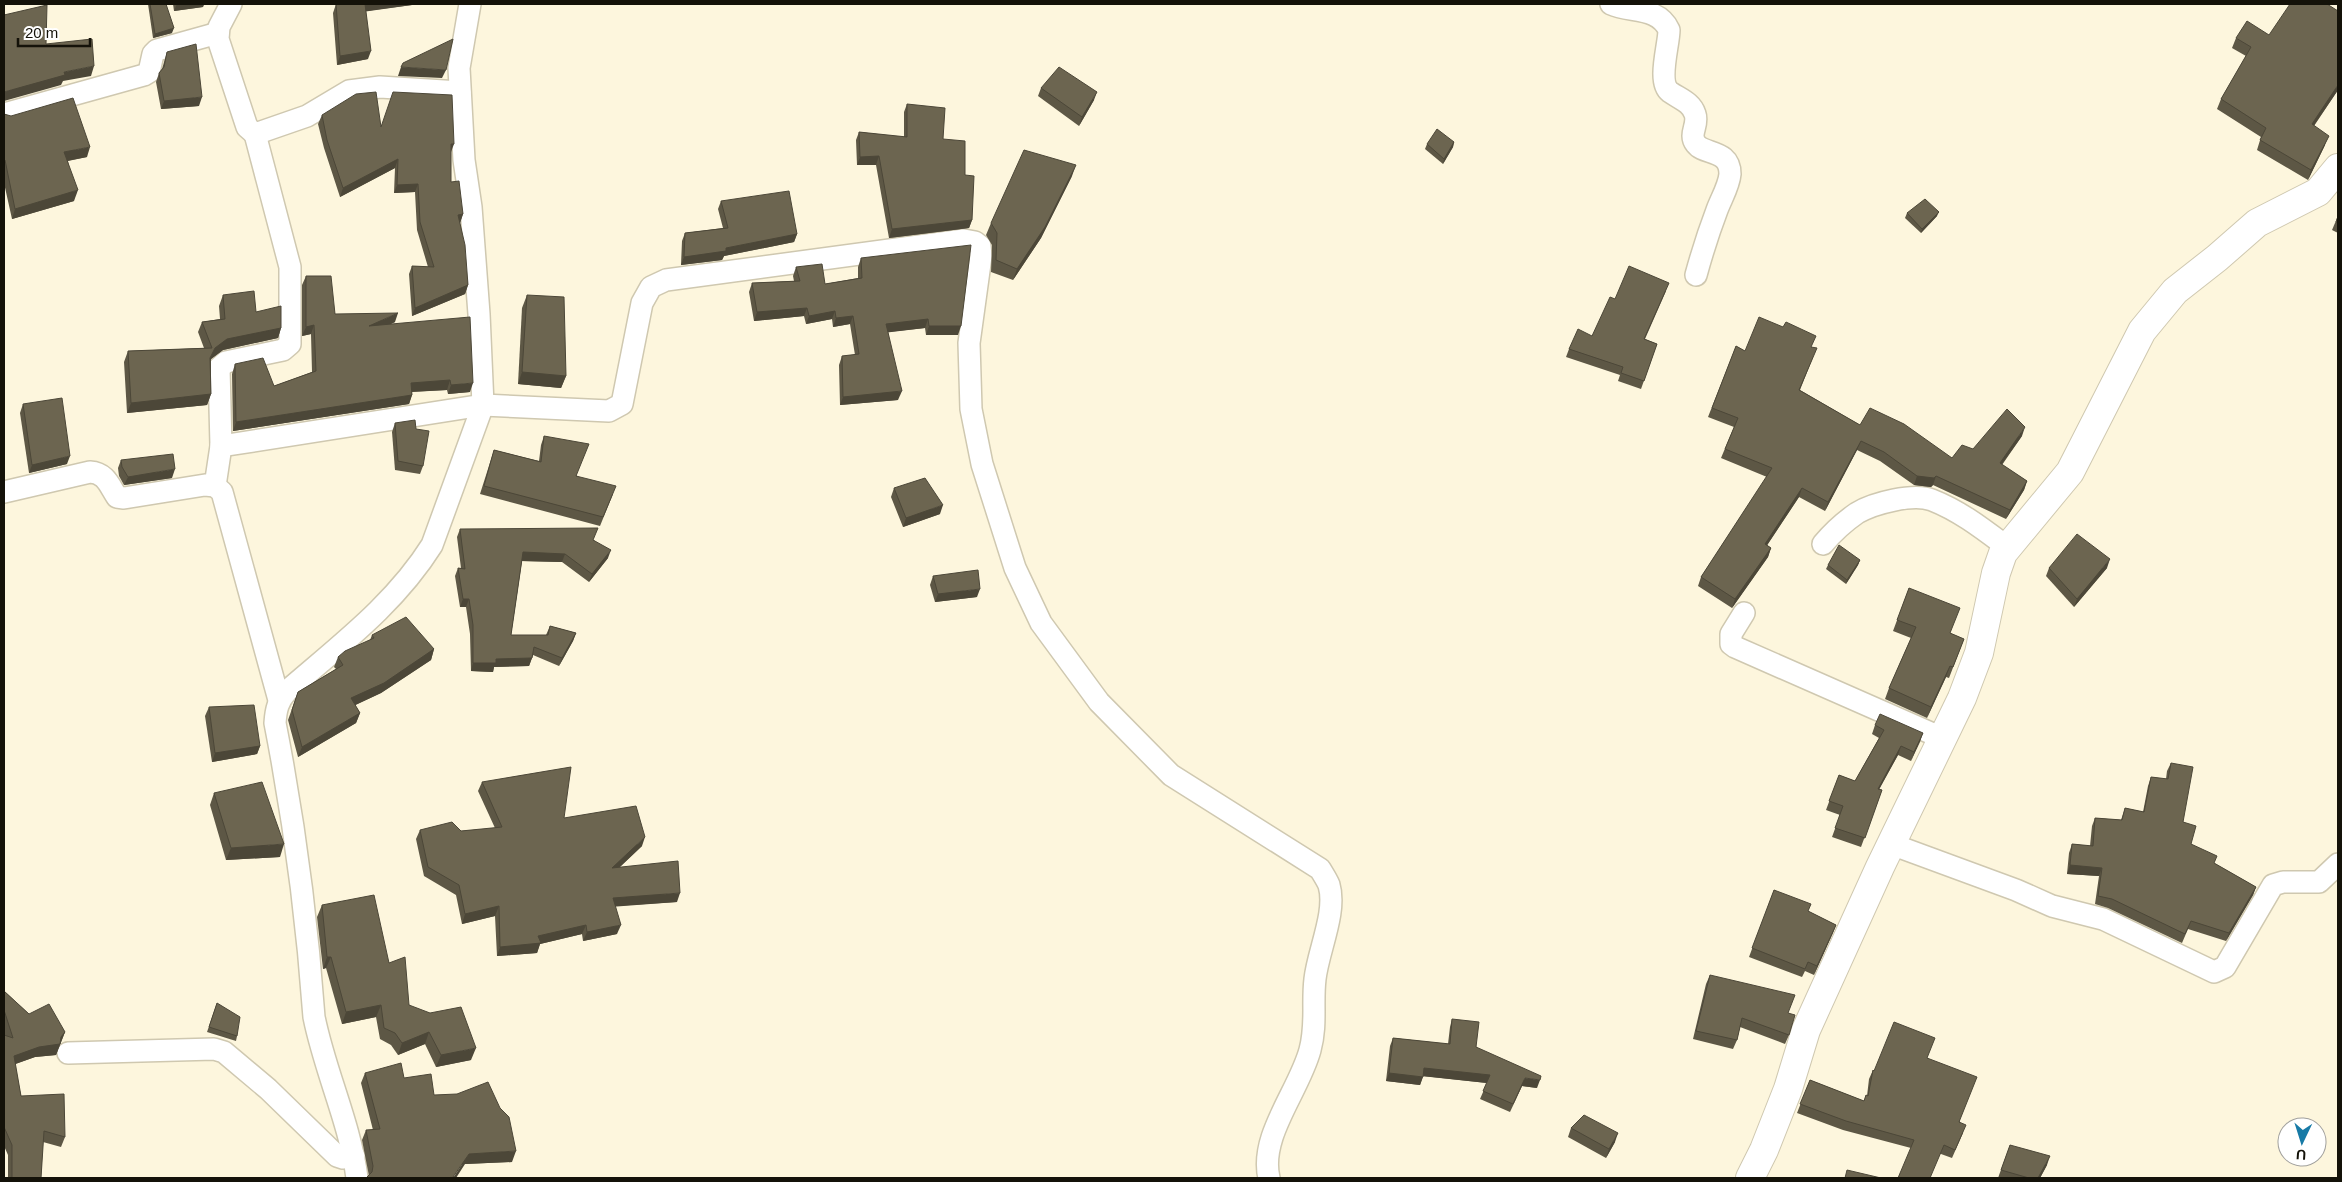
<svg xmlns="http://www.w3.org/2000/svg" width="2342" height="1182" viewBox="0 0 2342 1182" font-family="Helvetica,sans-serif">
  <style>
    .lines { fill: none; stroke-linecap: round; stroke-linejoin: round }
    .street-casing { stroke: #cfc8b0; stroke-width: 24 }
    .secondary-casing { stroke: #cfc8b0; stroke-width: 30 }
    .street { stroke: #fff; stroke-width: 21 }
    .secondary { stroke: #fff; stroke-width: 28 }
    .wall { fill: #5d5745 }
    .shaded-wall { fill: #4c4738 }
    .building { fill: #6c6550; stroke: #4c4738 }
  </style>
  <rect width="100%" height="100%" fill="#fdf6dd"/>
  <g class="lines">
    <defs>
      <g id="street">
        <path d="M231 4 219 27 218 39 247 127 255 134 307 116 349 91 380 87 460 92"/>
        <path d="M1611 4C1630 13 1658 6 1669 30 1669 45 1657 82 1670 92 1680 99 1691 102 1695 114 1699 125 1688 134 1696 144 1704 155 1730 149 1730 174 1729 186 1721 199 1717 210 1709 231 1702 253 1696 275"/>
        <path d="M4 114 144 75 149 72 153 54 157 50 218 33"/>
        <path d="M221 446 483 405 609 411 622 404 642 303 651 287 666 280 964 240 975 242 980 246 981 256 969 343 971 409 982 464 1015 568 1041 623 1099 702 1171 775 1320 869C1323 874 1327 880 1329 885 1337 912 1318 951 1315 979 1312 1004 1317 1024 1310 1050 1299 1091 1259 1136 1269 1178"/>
        <path d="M215 486 221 446 219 368 226 362 283 350 290 344V267L255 134"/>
        <path d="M4 492 90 472C106 473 109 485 117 497L124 498 205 485 215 486 222 492 279 700"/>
        <path d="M1823 544C1833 532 1844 522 1857 513 1874 503 1913 493 1932 500 1960 511 1983 529 2007 547"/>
        <path d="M1744 613 1731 634V644L1735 647 1942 738"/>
        <path d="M1891 844 2016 890 2052 906 2103 919 2214 972 2225 967 2273 885 2283 882H2319L2338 864"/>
        <path d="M68 1053 214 1049 224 1052 268 1089 337 1156 343 1158 354 1156"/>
        <path d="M357 1178C350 1123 325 1072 314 1017 307 918 294 820 275 723 276 709 278 701 287 691 340 645 395 604 432 545L483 405 479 314 471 207 464 160 459 68 470 4"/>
      </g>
      <path id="secondary" d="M1750 1178 1764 1150 1788 1089 1806 1030 1880 867 1962 698 1979 653 1996 573 2003 553 2070 472 2142 331 2175 291 2217 258 2257 223 2318 192 2338 168"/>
    </defs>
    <!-- street casing -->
    <use href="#street" class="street-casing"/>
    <!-- secondary casing -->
    <use href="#secondary" class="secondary-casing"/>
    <!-- street -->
    <use href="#street" class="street"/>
    <!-- secondary -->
    <use href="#secondary" class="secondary"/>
  </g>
  <!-- wall -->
  <g class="wall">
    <path d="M148 4H166L172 33 153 38Z"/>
    <path d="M173 4H204L203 7 174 11Z"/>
    <path d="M336 4H412V5L366 11 368 59 337 65 333 13Z"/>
    <path d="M2236 38 2338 90 2314 126 2325 145 2308 180 2257 150 2261 137 2217 109 2221 99 2246 56 2232 48Z"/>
    <path d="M167 52 199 106 161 109 156 82 159 73 162 69Z"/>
    <path d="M1041 88 1094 100 1079 126 1038 96Z"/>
    <path d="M907 104 943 139 965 175 972 220 969 228 889 238 876 165H857L856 140 859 132 904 137V112Z"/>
    <path d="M4 114 87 157 68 161 74 201 12 219 4 183Z"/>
    <path d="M322 115 381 127 451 152V182L463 214 460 223 468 285 465 294 412 316 409 274 412 266 428 267 417 230 415 192 394 193 395 168 340 197 324 148 318 124Z"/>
    <path d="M1454 142 1453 147 1443 164 1425 149 1427 144Z"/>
    <path d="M1072 176 1041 238 1013 280 991 272 992 245 986 235 991 223Z"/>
    <path d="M721 201 797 234 794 242 724 256 722 260 681 265 682 241 685 233 723 228 718 209Z"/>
    <path d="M1907 213 1937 216 1921 233 1905 218Z"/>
    <path d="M2338 216V233L2332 230Z"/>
    <path d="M861 258 958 335H926L925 328 888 332 898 400 840 405 839 365 842 356 855 355 850 324 833 327 832 319 806 324 804 316 754 321 749 292 752 283 794 281 793 276 796 267 825 284 858 278V267Z"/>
    <path d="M306 276 335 314 395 322 391 324 470 392 448 394 447 390 412 392V395L409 404 233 431 232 374 235 364 274 386 312 372 311 334 302 336V285Z"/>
    <path d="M1666 291 1645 339 1657 344 1641 389 1618 381 1620 375 1566 357 1569 349 1592 336 1615 299Z"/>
    <path d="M223 295 256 312 281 328 278 338 223 350 211 359V394L207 405 127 413 124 362 128 351 204 348 198 332 202 322 220 319 219 306Z"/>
    <path d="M527 295 566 376 561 388 518 384 522 308Z"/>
    <path d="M1736 346 1745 351 1812 347 1813 357 1800 390 1860 425 1952 458 1973 449 2022 436 2002 465 2027 481 2024 490 2006 519 1933 485 1931 487 1914 485 1880 461 1857 450 1825 511 1799 497 1767 545 1771 548 1768 557 1732 608 1698 586 1701 577 1767 477 1721 458 1734 427 1708 417Z"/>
    <path d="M23 404 67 464 29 473 20 413Z"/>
    <path d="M395 423 416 429 423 466 420 474 395 470 392 432Z"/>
    <path d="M544 436 577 476 613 494 600 526 480 494 494 450 539 461 541 445Z"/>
    <path d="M121 460 172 478 124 485 119 476 118 468Z"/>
    <path d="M894 488 940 514 903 527 891 497Z"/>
    <path d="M460 529 594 540 608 558 589 582 562 562 522 561 511 635H546L550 626 576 633 573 641 559 666 533 655 529 666 494 667 493 672 471 671 470 634 466 607H460L455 576 458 568H461L457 537Z"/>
    <path d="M1860 560 1858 565 1846 584 1826 569 1828 565Z"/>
    <path d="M2049 568H2107L2074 607 2046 576Z"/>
    <path d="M933 576 977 597 935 602 930 585Z"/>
    <path d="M1909 588 1950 633 1964 639 1949 678 1946 677 1927 718 1885 699 1889 688 1911 638 1893 631Z"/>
    <path d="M372 635 434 649 431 660 381 693 355 705 360 713 356 723 298 757 288 720 298 692 336 669 334 667 338 657 370 640Z"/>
    <path d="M209 707 260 746 257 754 212 762 205 716Z"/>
    <path d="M1875 725 1923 733 1911 761 1898 755 1879 789 1882 790 1861 847 1832 837 1840 815 1826 810 1839 775 1855 781 1879 738 1872 734Z"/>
    <path d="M2171 763 2183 822 2191 844 2214 863 2256 887 2253 895 2226 941 2188 929 2182 943 2108 908 2095 904 2099 876 2067 874 2069 853 2072 844 2090 846 2092 826 2095 818 2121 820 2125 808 2143 812 2148 786 2151 777 2166 779 2167 771Z"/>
    <path d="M482 782 564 818 642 846 620 867 677 902 615 906 617 934 583 941 582 934 540 944 537 953 497 956 495 916 462 924 456 895 424 876 416 839 420 830 461 831 495 828 478 791Z"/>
    <path d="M214 793 280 857 226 860 210 805Z"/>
    <path d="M1774 890 1808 911 1836 925 1814 975 1805 971 1802 977 1749 957Z"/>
    <path d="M322 905 389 963 409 1005 471 1060 436 1067 425 1044 398 1055 391 1045 380 1039 376 1017 342 1024 326 968 323 969 317 917Z"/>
    <path d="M1710 975 1789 1035 1785 1044 1740 1027 1737 1040 1733 1049 1693 1039 1706 984Z"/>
    <path d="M4 991 29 1014 65 1032 56 1055 35 1057 15 1064 21 1096 65 1137 61 1147 43 1142 41 1178H8V1155L4 1146V1035H5L4 1031Z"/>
    <path d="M217 1003 237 1036 236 1041 207 1032Z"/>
    <path d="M1452 1019 1476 1047 1537 1088 1522 1086 1510 1112 1480 1099 1487 1083 1423 1076 1420 1085 1386 1081 1390 1046 1393 1038 1448 1044 1450 1027Z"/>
    <path d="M1928 1058 1960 1122 1963 1133 1952 1158 1941 1154 1911 1148 1843 1130 1797 1113 1810 1080 1864 1101 1866 1095 1867 1096 1869 1079 1873 1070 1874 1071Z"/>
    <path d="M365 1073 404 1078 434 1095 512 1162 465 1164 369 1176 362 1140 366 1130H373L361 1083Z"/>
    <path d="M1571 1128 1615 1142 1606 1158 1568 1137Z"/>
    <path d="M2010 1145 2047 1165 2040 1178H1998Z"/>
  </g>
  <!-- shaded-wall -->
  <g class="shaded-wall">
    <path d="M177 4H204L203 7 174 11Z"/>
    <path d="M358 4H412V5L355 13Z"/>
    <path d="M174 28 172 33 153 38 155 34Z"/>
    <path d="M371 51 368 59 337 65 340 56Z"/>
    <path d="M94 66 91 76 63 81 61 85 4 101V92L64 72Z"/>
    <path d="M401 67 446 70 442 78 398 76Z"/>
    <path d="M2338 85V90L2308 134 2312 124Z"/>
    <path d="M1097 92 1094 100 1079 126 1082 117Z"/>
    <path d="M202 97 199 106 161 109 164 101Z"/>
    <path d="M2329 136 2325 145 2308 180 2311 170Z"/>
    <path d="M1454 142 1453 147 1443 164 1444 159Z"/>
    <path d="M451 144H454L451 152Z"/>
    <path d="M90 147 87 157 61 162 64 152Z"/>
    <path d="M879 156 876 165H857L860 157Z"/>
    <path d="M398 159 395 168 340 197 343 188Z"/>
    <path d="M1076 165 1072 176 1041 238 1013 280 1017 269Z"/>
    <path d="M418 184 415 192 394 193 397 185Z"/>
    <path d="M78 190 74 201 12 219 15 209Z"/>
    <path d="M1939 212 1937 216 1921 233 1922 229Z"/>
    <path d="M463 214 460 223 458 215Z"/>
    <path d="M972 220 969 228 889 238 892 229Z"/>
    <path d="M797 234 794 242 724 256 722 260 681 265 684 257 726 248Z"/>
    <path d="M468 285 465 294 412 316 415 308Z"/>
    <path d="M807 308 804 316 754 321 757 312Z"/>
    <path d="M835 311 832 319 806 324 809 316Z"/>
    <path d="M398 313 395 322 366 335 369 326Z"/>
    <path d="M853 316 850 324 833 327 836 318Z"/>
    <path d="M928 319 925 328 883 333 886 324Z"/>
    <path d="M314 325 311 334 302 336 306 327Z"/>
    <path d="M929 326H961L958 335H926Z"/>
    <path d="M281 328 278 338 223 350 211 359 206 368 215 348 227 339Z"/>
    <path d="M522 372 566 376 561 388 518 384Z"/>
    <path d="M450 380 447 390 407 392 411 383Z"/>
    <path d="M473 383 470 392 448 394 451 385Z"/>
    <path d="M902 391 898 400 840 405 843 397Z"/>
    <path d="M211 394 207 405 127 413 131 403Z"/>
    <path d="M412 395 409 404 233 431 236 422Z"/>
    <path d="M2025 427 2022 436 1996 472 2000 463Z"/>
    <path d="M1861 441 1857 450 1825 511 1828 502Z"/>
    <path d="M70 456 67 464 29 473 32 465Z"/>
    <path d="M175 469 172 478 124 485 128 477Z"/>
    <path d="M1917 476H1936L1933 485 1931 487 1914 485Z"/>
    <path d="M2027 481 2024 490 2006 519 2010 510Z"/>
    <path d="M1802 488 1799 497 1762 553 1765 544Z"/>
    <path d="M943 505 940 514 903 527 906 518Z"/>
    <path d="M1771 548 1768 557 1732 608 1735 599Z"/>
    <path d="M611 550 608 558 589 582 592 574Z"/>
    <path d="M523 552 565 554 562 562 520 561Z"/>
    <path d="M2110 559 2107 568 2074 607 2077 599Z"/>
    <path d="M1860 560 1858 565 1846 584 1847 580Z"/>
    <path d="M980 589 977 597 935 602 938 594Z"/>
    <path d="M463 599H469L466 607H460Z"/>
    <path d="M576 633 573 641 559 666 562 658Z"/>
    <path d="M434 649 431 660 381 693 347 709 351 698Z"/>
    <path d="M532 658 529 666 494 667 493 672 471 671 473 663 496 659Z"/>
    <path d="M1950 666 1946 677 1927 718 1931 707Z"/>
    <path d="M360 713 356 723 298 757 302 747Z"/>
    <path d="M1923 733 1920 742 1911 761 1914 752Z"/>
    <path d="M260 746 257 754 212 762 215 753Z"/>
    <path d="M1901 746 1898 755 1875 797 1878 789Z"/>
    <path d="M645 837 642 846 609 877 612 868Z"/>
    <path d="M284 844 280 857 226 860 231 848Z"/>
    <path d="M2070 865 2102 868 2099 876 2067 874Z"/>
    <path d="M2256 887 2253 895 2226 941 2229 933Z"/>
    <path d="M680 893 677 902 610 907 613 898Z"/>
    <path d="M499 906 495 916 462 924 465 914Z"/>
    <path d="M586 925 582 934 540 944 537 953 497 956 500 947 538 936Z"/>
    <path d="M621 925 617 934 583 941 587 932Z"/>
    <path d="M1836 925 1833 933 1814 975 1817 966Z"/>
    <path d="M327 957H331L326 968 323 969Z"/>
    <path d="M381 1005 376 1017 342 1024 346 1012Z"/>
    <path d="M65 1032 56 1055 35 1057 10 1066 14 1056 61 1037Z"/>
    <path d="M429 1032 425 1044 398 1055 402 1043Z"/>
    <path d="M476 1048 471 1060 436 1067 441 1055Z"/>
    <path d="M1424 1068 1490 1075 1487 1083 1421 1076Z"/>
    <path d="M1389 1073 1423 1077 1420 1085 1386 1081Z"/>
    <path d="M1525 1078 1540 1080 1537 1088 1522 1086 1510 1112Z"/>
    <path d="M1618 1133 1615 1142 1606 1158 1609 1149Z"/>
    <path d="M516 1151 512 1162 465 1164 456 1178H453L469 1154Z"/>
    <path d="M2050 1156 2047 1165 2040 1178H2038Z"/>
  </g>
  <!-- building -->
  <g class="building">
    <path d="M150 4H166L174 28 155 34Z"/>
    <path d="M336 4H365L371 51 340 56Z"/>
    <path d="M2290 4H2327L2338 11V85L2312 124 2329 136 2311 170 2260 140 2266 128 2221 99 2251 47 2236 38 2247 21 2269 35Z"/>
    <path d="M47 5 46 44 92 39 94 66 64 72 65 75 4 92V15Z"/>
    <path d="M453 39 446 70 401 67 403 63Z"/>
    <path d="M196 44 202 97 164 101 159 73 164 67 167 52Z"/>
    <path d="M1059 67 1097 92 1082 117 1041 88Z"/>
    <path d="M376 92 381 127 393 92 452 95 454 144H451V182L459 181 463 214 458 215 465 245 468 285 415 308 412 266 434 267 420 222 418 184 397 185 398 159 343 188 327 140 322 115 356 94Z"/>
    <path d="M73 98 90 147 64 152 78 190 15 209 5 160H4V114L11 116Z"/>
    <path d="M907 104 945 108 943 139 965 141V175L974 176 972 220 892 229 879 156 860 157 859 132 907 137Z"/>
    <path d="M1437 129 1454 142 1444 159 1427 144Z"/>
    <path d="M1024 150 1076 165 1045 227 1017 269 996 260 997 233 991 223Z"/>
    <path d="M789 191 797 234 726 248V251L684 257 685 233 728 228 721 201Z"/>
    <path d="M1925 199 1939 212 1922 229 1907 213Z"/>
    <path d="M2338 216V223L2336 222Z"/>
    <path d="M971 245 961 326H929L928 319 886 324 902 391 843 397 842 356 859 354 853 316 836 318 835 311 809 316 807 308 757 312 752 283 800 281 796 267 822 264 825 284 862 278 861 258Z"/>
    <path d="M1629 266 1669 283 1644 339 1657 344 1644 381 1621 373 1623 367 1569 349 1578 329 1592 336 1610 297 1615 299Z"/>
    <path d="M306 276H331L335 314 398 313 369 326 470 317 473 383 451 385 450 380 411 383 412 395 236 422 235 364 263 358 274 386 316 371 314 325 306 327Z"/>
    <path d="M254 291 256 312 281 306V328L227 339 215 348 210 358 211 394 131 403 128 351 212 348 202 322 225 319 223 295Z"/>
    <path d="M527 295 564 297 566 376 522 372Z"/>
    <path d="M1759 317 1783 327 1786 322 1816 336 1811 347 1817 348 1799 390 1860 425 1870 408 1904 424 1952 458 1962 445 1973 449 2007 409 2025 427 2000 463 2027 481 2010 510 1936 476 1934 478 1917 476 1884 452 1861 441 1828 502 1802 488 1765 544 1771 548 1735 599 1701 577 1772 468 1725 449 1738 418 1712 408 1736 346 1745 351Z"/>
    <path d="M62 398 70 456 32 465 23 404Z"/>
    <path d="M415 420 416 429 429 431 423 466 398 461 395 423Z"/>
    <path d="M544 436 589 444 576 476 616 486 603 517 484 486 494 450 541 462Z"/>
    <path d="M173 454 175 469 128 477 122 467 121 460Z"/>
    <path d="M925 478 943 505 906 518 894 488Z"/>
    <path d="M598 528 593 540 611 550 592 574 565 554 523 552 511 635H548L550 626 576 633 562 658 534 647 532 658 496 659V663H473V625L469 599H463L458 568 465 569 460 529Z"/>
    <path d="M2077 534 2110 559 2077 599 2049 568Z"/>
    <path d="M1839 545 1860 560 1847 580 1828 565Z"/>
    <path d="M978 570 980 589 938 594 933 576Z"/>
    <path d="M1909 588 1960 608 1950 633 1964 639 1953 667 1950 666 1931 707 1889 688 1916 627 1897 620Z"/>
    <path d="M406 617 434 649 384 683 351 698 360 713 302 747 292 710 298 692 343 665 338 657 345 651 374 638 372 635Z"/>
    <path d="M254 705 260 746 215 753 209 707Z"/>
    <path d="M1880 714 1923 733 1914 752 1901 746 1878 789 1882 790 1865 838 1835 828 1843 806 1829 801 1839 775 1855 781 1884 730 1875 725Z"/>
    <path d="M2171 763 2193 767 2183 822 2196 826 2191 844 2217 856 2214 863 2256 887 2229 933 2191 921 2185 934 2112 899 2098 896 2102 868 2070 865 2072 844 2093 846 2095 818 2122 820 2125 808 2144 812 2151 777 2168 779Z"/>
    <path d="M571 767 564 818 636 806 645 837 612 868 678 861 680 893 613 898 621 925 587 932 586 925 538 936 541 943 500 947 499 906 465 914 459 885 428 867 420 830 452 822 461 831 502 827 482 782Z"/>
    <path d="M262 782 284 844 231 848 214 793Z"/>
    <path d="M1774 890 1811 904 1808 911 1836 925 1817 966 1808 962 1805 969 1752 948Z"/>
    <path d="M374 895 389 963 405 957 409 1005 430 1013 461 1007 476 1048 441 1055 429 1032 402 1043 395 1033 384 1028 381 1005 346 1012 331 957H327L322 905Z"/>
    <path d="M1710 975 1795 995 1788 1013 1795 1015 1789 1035 1742 1018 1737 1040 1696 1031Z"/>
    <path d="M4 991 29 1014 49 1004 65 1032 61 1037 60 1044 39 1047 14 1056 21 1096 64 1094 65 1137 44 1131 41 1178H12V1145L4 1127V1035L13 1038 4 1010Z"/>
    <path d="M217 1003 240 1017 237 1036 209 1027Z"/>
    <path d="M1452 1019 1479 1022 1476 1047 1541 1076 1540 1080 1525 1078 1513 1104 1483 1091 1490 1075 1424 1068 1423 1077 1389 1073 1393 1038 1450 1044Z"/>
    <path d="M1894 1022 1935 1038 1927 1058 1977 1077 1959 1122 1966 1125 1955 1150 1944 1145 1930 1178H1898L1914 1140 1846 1121 1800 1104 1810 1080 1864 1101 1866 1095 1868 1096 1873 1070 1874 1071Z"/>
    <path d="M401 1063 404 1078 431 1074 434 1095 457 1094 488 1082 500 1108 509 1117 516 1151 469 1154 453 1177 455 1178H366L372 1172 373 1166 366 1130 380 1129 365 1073Z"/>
    <path d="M1584 1115 1618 1133 1609 1149 1571 1128Z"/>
    <path d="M2010 1145 2050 1156 2038 1178H2029L2001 1170Z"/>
    <path d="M1847 1170 1881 1178H1845Z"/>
  </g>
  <!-- border -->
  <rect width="2342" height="1182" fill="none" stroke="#141209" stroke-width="10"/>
  <!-- north arrow -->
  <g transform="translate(2302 1142) rotate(184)"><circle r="24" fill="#ffffff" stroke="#a1a09d"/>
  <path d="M0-4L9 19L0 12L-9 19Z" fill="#177aa6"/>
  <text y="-8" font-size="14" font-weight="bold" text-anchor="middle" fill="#141209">U</text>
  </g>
  <!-- scale -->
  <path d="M18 38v8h72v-8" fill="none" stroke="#141209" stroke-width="2.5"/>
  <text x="25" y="38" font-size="15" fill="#141209" stroke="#ffffff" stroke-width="4" paint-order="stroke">20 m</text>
</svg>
